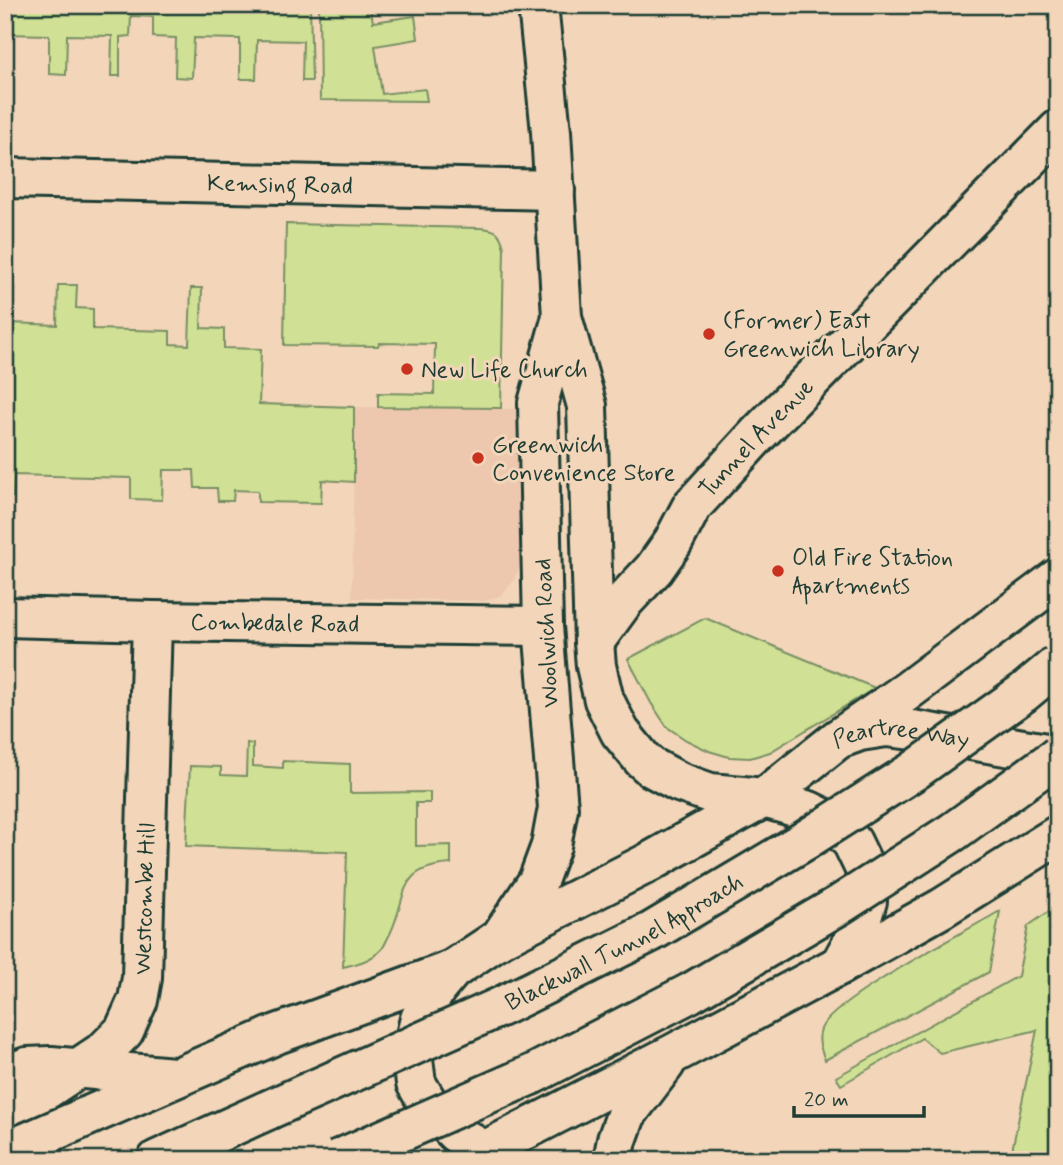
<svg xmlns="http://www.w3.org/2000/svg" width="1063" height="1165" viewBox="0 0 1063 1165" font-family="Mynerve,sans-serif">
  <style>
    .built { fill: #edc8ae }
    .green { fill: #d0e195; stroke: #788f64; stroke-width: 2 }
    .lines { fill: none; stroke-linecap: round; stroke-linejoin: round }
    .minor-casing { stroke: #1f3d34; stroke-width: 44 }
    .major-casing { stroke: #1f3d34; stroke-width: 44 }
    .highway-casing { stroke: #1f3d34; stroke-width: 44 }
    .minor { stroke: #f3d6b9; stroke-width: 38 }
    .major { stroke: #f3d6b9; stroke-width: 38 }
    .highway { stroke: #f3d6b9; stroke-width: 38 }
    .highway-bridge-casing { stroke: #1f3d34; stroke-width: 44; stroke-linecap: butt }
    .highway-bridge { stroke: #f3d6b9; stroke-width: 38 }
    .poi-dot { fill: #c8321e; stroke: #f3d6b9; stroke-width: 2.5 }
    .labels { text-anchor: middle; stroke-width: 6; stroke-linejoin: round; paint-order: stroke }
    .street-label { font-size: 24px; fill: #1f3d34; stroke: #f3d6b9 }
    .poi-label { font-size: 24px; fill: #1f3d34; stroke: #f3d6b9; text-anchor: start }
  </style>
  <rect width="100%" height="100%" fill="#f3d6b9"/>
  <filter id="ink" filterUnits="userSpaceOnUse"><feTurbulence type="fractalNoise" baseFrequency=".0143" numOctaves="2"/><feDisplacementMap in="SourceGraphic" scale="14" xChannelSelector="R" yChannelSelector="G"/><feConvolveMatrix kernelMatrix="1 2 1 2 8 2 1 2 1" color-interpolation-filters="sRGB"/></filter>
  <g filter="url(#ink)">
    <!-- built -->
    <path class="built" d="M354 407 517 409 524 551 520 567 513 582 502 595 485 601 352 598Z"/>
    <!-- green -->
    <g class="green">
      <path d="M5 5H310L312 81H302L303 41 257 40 256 79H240V39L194 38 192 78 175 77 176 38 153 37V17L131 16 130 36 120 37V76H111L112 36 67 35 66 75 49 74V35L5 34Z"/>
      <path d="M319 5H370L373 22 415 16 418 39 375 46 382 94 425 89 427 101 320 100Z"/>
      <path d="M286 224 480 228C497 229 500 232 504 248L501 408 378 407V393L434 394 435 344 379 343 378 346 284 345Z"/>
      <path d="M5 283H12L11 323 57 325 58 285H77L76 308 93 309V329L170 331V344L189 345 191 288H202L201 328 224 329V348L261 349 259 404 354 407V482L322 480 321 503 258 502V491L234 490 233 501H218L217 488H195L194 470H163L162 500 131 499V478L14 475 13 497H5Z"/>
      <path d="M705 618 875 688 770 752 750 758 729 757 709 751 686 740 667 727 651 703 628 659Z"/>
      <path d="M247 743 253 744V766L283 768V761L350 764V793L430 792V803H416V846L451 845V864C395 868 409 895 390 934 387 939 385 945 382 949 372 960 357 964 343 967L347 852 186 846 190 766 221 767V775L246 776Z"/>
      <path d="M1058 905V1160H1010L1037 1030 940 1053 922 1038 841 1085 836 1077 1018 976 1028 926Z"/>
      <path d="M1000 911 989 972 825 1060C821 1050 817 1040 821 1029 831 1001 968 930 1000 911Z"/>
    </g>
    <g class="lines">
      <defs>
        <g id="minor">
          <path id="s1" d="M5 178 555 190"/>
          <path id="s2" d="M5 617 152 621 543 626"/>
          <path id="s3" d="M594 642 623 602 654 569 673 542 692 506 758 434 1058 130"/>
          <path id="s4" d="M764 798 838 739 860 731 886 727 912 730 1058 755"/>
          <path d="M840 965 942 908 1058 835"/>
          <path id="s5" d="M5 1107 47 1089 104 1051 124 1031 138 1000 142 978 152 621"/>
        </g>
        <g id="major">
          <path d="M500 938 538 881 551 846 558 808 543 626 538 403 562 317"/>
          <path d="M484 1151 673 1054 840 965 857 934 867 901 865 869 852 842 833 823 809 811 764 798 710 793 679 782 651 767 643 760 620 732 604 700 596 666 594 642 587 406 562 317 551 132 538 5"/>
          <path d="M497 1160 456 1133 430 1107 416 1083 412 1052 420 1019 436 989 452 970 500 938 646 864 764 798"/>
          <path d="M613 1160 617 1140 626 1115 665 1064"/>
        </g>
        <g id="highway">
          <path d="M838 739 906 692 1058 578"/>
          <path d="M5 1075 27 1067 51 1066 174 1077"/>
          <path d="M5 1152 277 1034 452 970"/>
          <path d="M157 1160 268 1110"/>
          <path d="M466 1160 484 1151"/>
        </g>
      </defs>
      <!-- minor casing -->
      <use href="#minor" class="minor-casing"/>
      <!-- major casing -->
      <use href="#major" class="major-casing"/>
      <!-- highway casing -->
      <use href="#highway" class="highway-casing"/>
      <!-- minor -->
      <use href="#minor" class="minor"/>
      <!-- major -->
      <use href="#major" class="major"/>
      <!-- highway -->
      <use href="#highway" class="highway"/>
      <defs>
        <g id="highway-bridge">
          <path id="s6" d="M268 1110 502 1006 651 932 804 841 914 771 1023 693 1058 664"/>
          <path d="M337 1160 533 1074 690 993 841 904 953 832 1058 756"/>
        </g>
      </defs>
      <!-- highway-bridge casing -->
      <use href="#highway-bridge" class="highway-bridge-casing"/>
      <!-- highway-bridge -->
      <use href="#highway-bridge" class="highway-bridge"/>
    </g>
  </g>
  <!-- markers -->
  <g class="poi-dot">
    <circle cx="709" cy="334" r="7"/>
    <circle cx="407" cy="369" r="7"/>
    <circle cx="478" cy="458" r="7"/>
    <circle cx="778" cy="571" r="7"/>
  </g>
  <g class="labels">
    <!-- street labels -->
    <g class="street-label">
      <text dy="8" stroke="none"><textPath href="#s1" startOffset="275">Kemsing Road</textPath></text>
      <text dy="8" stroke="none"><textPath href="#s3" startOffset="262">Tunnel Avenue</textPath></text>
      <text dy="8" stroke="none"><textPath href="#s2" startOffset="270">Combedale Road</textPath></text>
      <text transform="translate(546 633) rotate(-93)" y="8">Woolwich Road</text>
      <text dy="8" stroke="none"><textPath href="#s4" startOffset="159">Peartree Way</textPath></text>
      <text dy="8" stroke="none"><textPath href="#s5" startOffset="278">Westcombe Hill</textPath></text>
      <text dy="8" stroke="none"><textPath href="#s6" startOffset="394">Blackwall Tunnel Approach</textPath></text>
    </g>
    <!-- poi labels -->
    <g class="poi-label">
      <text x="723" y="328">(Former) East<tspan x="723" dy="28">Greenwich Library</tspan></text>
      <text x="421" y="377">New Life Church</text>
      <text x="492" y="452">Greenwich<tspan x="492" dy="28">Convenience Store</tspan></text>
      <text x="792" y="565">Old Fire Station<tspan x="792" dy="28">Apartments</tspan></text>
    </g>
  </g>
  <!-- margin -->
  <rect width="1063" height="1165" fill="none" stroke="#f3d6b9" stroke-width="28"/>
  <rect x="14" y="14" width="1035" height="1137" fill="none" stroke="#1f3d34" stroke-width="2.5" filter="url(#ink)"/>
  <!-- scale -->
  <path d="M794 1106v10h130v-10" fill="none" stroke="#1f3d34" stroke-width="3.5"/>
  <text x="804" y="1106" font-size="21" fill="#1f3d34" stroke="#f3d6b9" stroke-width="5" paint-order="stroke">20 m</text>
</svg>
